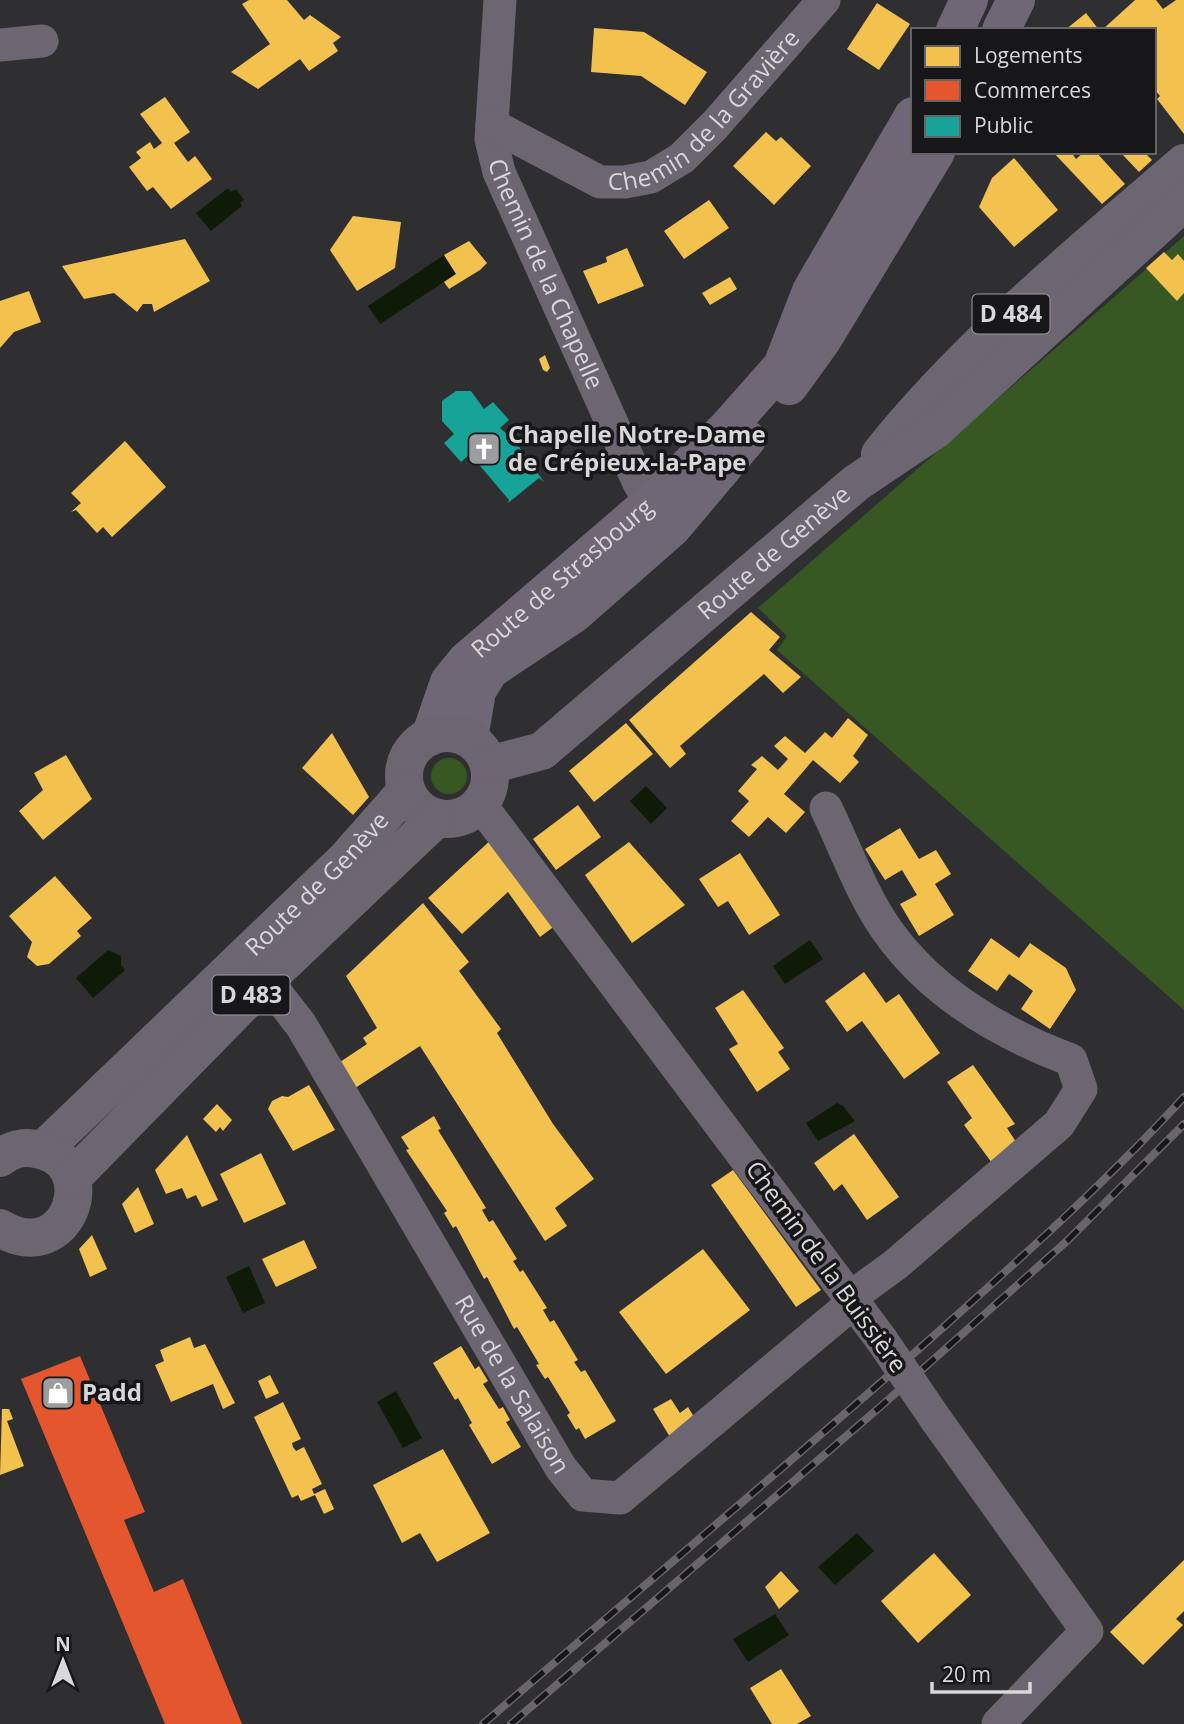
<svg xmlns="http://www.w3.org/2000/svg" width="1184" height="1724" viewBox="0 0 1184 1724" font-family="'Open Sans',sans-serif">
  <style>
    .green { fill: #375723 }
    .water { fill: #0e1c07 }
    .homes { fill: #f2c14e }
    .shops { fill: #e4572e }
    .public { fill: #17a398 }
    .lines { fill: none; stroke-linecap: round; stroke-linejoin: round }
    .street { stroke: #6c6572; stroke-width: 33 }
    .secondary { stroke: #706776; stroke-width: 38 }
    .primary { stroke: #6c6572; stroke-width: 38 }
    .rail-casing { stroke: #6a656d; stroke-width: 8 }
    .rail { stroke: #171618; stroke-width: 5; stroke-dasharray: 16; stroke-linecap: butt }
    .street-bridge { stroke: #6c6572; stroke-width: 33 }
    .labels { text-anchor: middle; stroke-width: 7; stroke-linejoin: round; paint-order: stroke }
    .shield { fill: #171618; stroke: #9e9d9f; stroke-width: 2 }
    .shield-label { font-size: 23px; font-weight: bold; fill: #d8d7d9 }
    .street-label { font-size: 24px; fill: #d8d7d9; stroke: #171618 }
    .poi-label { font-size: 24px; font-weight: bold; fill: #d8d7d9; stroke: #171618; text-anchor: start }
  </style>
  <rect width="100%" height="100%" fill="#2f2e30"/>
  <!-- green -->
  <g class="green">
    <path d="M1184 236V1010L777 650 787 636 758 608Z"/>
    <circle cx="449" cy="776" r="18"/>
  </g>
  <!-- water -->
  <g class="water">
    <path d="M228 188 231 192 236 189 244 200 240 202 242 206 211 231 196 213Z"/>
    <path d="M444 255 456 274 380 324 368 306Z"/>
    <path d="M646 786 667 808 651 824 630 801Z"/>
    <path d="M810 940 823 959 785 984 773 966Z"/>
    <path d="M108 950 121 956V965L125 970 93 998 76 978Z"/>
    <path d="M837 1103 843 1106 855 1121 818 1141 806 1123Z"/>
    <path d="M249 1266 265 1303 243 1313 226 1277Z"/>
    <path d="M396 1391 422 1438 403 1448 377 1402Z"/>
    <path d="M857 1533 874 1551 835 1585 818 1567Z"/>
    <path d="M775 1614 789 1635 748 1662 733 1639Z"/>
  </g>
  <!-- homes -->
  <g class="homes">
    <path d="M249 0H287L304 20 310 15 341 37 333 43 338 51 309 71 300 59 258 89 231 72 270 44 242 4Z"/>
    <path d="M1135 0H1156L1163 9 1176 0H1184V134L1157 99 1160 96 1154 89V30H1102Z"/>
    <path d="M877 3 910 24 879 70 847 49Z"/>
    <path d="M1086 13 1099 30H1065Z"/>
    <path d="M594 28 644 32 707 72 685 105 641 76 591 72Z"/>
    <path d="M165 97 190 132 174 143 188 162 195 156 212 179 171 209 153 187 147 191 129 167 141 158 136 152 150 142 154 149 162 143 140 114Z"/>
    <path d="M766 132 776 141 781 137 811 166 774 205 733 166Z"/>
    <path d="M1053 152H1071L1076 159 1084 152H1096L1125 184 1102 204Z"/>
    <path d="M1144 152 1152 160 1139 172 1121 153Z"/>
    <path d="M1014 158 1058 210 1014 247 979 207 992 178Z"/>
    <path d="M709 200 729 228 684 259 664 231Z"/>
    <path d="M353 216 401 222 395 268 357 291 330 250Z"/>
    <path d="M185 239 210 281 154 312 152 304H143L137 312 114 293 84 299 62 266Z"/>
    <path d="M469 241 487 263 480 270 449 289 444 282 456 274 444 255Z"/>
    <path d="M627 248 644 286 598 304 583 271 607 262 606 257Z"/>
    <path d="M1164 252 1172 260 1178 254 1184 261V293L1177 301 1146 268Z"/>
    <path d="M730 277 737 289 710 305 702 293Z"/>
    <path d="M29 291 41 322 14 332 0 348V301Z"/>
    <path d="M545 355 550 368 547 372 543 370 539 359Z"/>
    <path d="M125 441 166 487 112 537 103 527 97 533 76 510 71 512 81 503 71 493Z"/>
    <path d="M751 612 780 637 769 650 801 677 783 693 764 674 680 746 686 754 670 768 629 720Z"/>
    <path d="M848 718 868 735 853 756 859 762 840 783 813 760 784 794 805 812 786 833 768 817 749 837 731 821 749 801 738 791 757 769 751 765 762 756 778 770 788 759 774 746 785 736 805 753 825 732 832 738Z"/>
    <path d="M626 723 653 754 594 802 569 771Z"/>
    <path d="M332 733 369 797 353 815 302 768Z"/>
    <path d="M66 755 92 799 43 840 19 811 43 790 34 773Z"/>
    <path d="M578 805 601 837 556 870 533 839Z"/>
    <path d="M900 828 919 859 936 850 951 874 935 884 954 915 919 936 900 904 917 895 902 870 885 880 865 849Z"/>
    <path d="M493 838 556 925 540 937 508 892 462 934 428 898Z"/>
    <path d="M629 842 685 905 632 943 585 875Z"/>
    <path d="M740 853 780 915 749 935 728 901 718 907 699 879Z"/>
    <path d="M55 876 92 918 77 931 81 936 49 964 37 966 27 957 32 942 9 916Z"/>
    <path d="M423 903 469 962 459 971 501 1029 497 1033 553 1124 594 1179 555 1208 567 1226 545 1241 420 1046 349 1092 334 1066 367 1044 363 1038 377 1028 346 976Z"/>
    <path d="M991 938 1019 958 1030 943 1066 968 1076 990 1050 1029 1021 1009 1033 991 1021 982 1009 974 997 991 968 971Z"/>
    <path d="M864 972 886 1003 899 994 940 1053 904 1079 862 1021 847 1032 825 1001Z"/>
    <path d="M743 990 784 1048 778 1052 790 1069 757 1092 729 1049 738 1044 715 1008Z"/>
    <path d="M973 1065 1015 1124 1007 1128 1018 1145 992 1163 964 1125 972 1118 947 1082Z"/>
    <path d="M309 1085 335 1130 293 1151 268 1109 272 1101 282 1096 288 1097Z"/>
    <path d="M217 1104 232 1120 223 1131 220 1127 216 1132 203 1119Z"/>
    <path d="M434 1116 441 1129 438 1130 486 1208 482 1210 489 1222 493 1220 517 1259 513 1261 520 1272 523 1270 547 1308 543 1310 550 1322 554 1320 578 1360 574 1362 581 1372 585 1370 616 1421 585 1439 579 1428 576 1430 567 1415 570 1413 548 1377 545 1379 536 1365 539 1364 517 1327 514 1329 487 1277 484 1279 456 1226 453 1228 444 1213 447 1211 406 1150 409 1149 401 1137Z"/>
    <path d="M854 1134 899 1197 867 1220 842 1184 834 1191 814 1163Z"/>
    <path d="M187 1135 218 1200 202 1207 196 1195 187 1199 182 1188 166 1194 155 1170Z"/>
    <path d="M261 1153 286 1204 244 1223 220 1174Z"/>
    <path d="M733 1170 821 1290 796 1307 711 1185Z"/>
    <path d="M138 1187 154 1224 135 1233 122 1204Z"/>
    <path d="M92 1235 107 1269 90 1277 79 1249Z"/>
    <path d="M304 1240 317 1268 276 1287 262 1259Z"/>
    <path d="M703 1249 750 1310 666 1374 619 1312Z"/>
    <path d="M190 1337 194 1348 205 1344 235 1403 223 1409 213 1384 171 1402 155 1365 164 1361 160 1350Z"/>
    <path d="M461 1346 475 1369 479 1366 488 1381 483 1384 499 1409 503 1407 510 1420 506 1422 521 1447 492 1464 469 1425 472 1423 458 1398 455 1400 433 1363Z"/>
    <path d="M270 1375 279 1393 266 1399 258 1381Z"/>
    <path d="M671 1399 680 1413 688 1407 697 1422 673 1442 653 1409Z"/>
    <path d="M283 1402 301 1439 292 1443 293 1447 296 1451 304 1447 322 1484 312 1489 314 1494 325 1489 334 1509 324 1514 315 1495 301 1501 298 1495 292 1498 254 1417Z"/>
    <path d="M2 1409H9L13 1419 7 1421 24 1466 0 1475Z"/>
    <path d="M443 1449 490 1533 437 1562 420 1533 402 1543 373 1485Z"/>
    <path d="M934 1553 971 1595 918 1643 881 1601Z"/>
    <path d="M1184 1560V1611L1176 1619 1183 1625 1143 1665 1110 1632Z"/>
    <path d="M781 1571 799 1591 779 1609 765 1587Z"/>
    <path d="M781 1669 811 1716 797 1724H772L750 1688Z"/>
  </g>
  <!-- shops -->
  <path class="shops" d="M80 1356 145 1512 124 1520 154 1592 183 1579 242 1724H165L21 1379Z"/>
  <!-- public -->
  <path class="public" d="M456 391H471L484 409 493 402 509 420 500 428 515 441 544 482 539 478 508 503 509 500 470 454 461 462 444 443 454 434 442 421V401Z"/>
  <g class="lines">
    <!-- street -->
    <g class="street">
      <path id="s1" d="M500 0 491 139 499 172 638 481 650 503 666 521"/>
      <path d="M0 45 42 41"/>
      <path id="s2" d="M492 125 600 182H625L651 177 682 158 715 125 824 0"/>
      <path d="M480 804 881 1339"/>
      <path d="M826 808C846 849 862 896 889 933 933 994 1002 1034 1071 1060L1081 1089 1059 1124 895 1265 851 1297"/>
      <path id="s3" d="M266 980 301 1025 561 1468 583 1495 620 1498 854 1302"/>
      <path d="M937 1421 1087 1631 998 1724"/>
    </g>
    <!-- secondary -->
    <g class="secondary">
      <path d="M955 30 969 0"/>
      <path d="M1001 30 1016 0"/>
      <path d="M789 386 823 339 936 152"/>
      <path id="s4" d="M430 737 449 682 466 661 650 503 727 428 782 366 811 291 913 116"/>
      <path d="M469 739 477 691 490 670 574 614 672 528 747 439"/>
    </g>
    <!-- primary -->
    <g class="primary">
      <path d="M880 454C968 344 1078 255 1184 163"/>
      <circle cx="447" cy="776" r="43"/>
      <path id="s5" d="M489 765 542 751 856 483 935 430 1184 202"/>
      <path id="s6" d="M43 1150 345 860 406 791"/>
      <path d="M0 1158C10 1150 23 1146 36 1149 105 1160 70 1270 0 1228"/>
      <path d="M72 1178 266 980 437 818"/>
    </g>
    <defs>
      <g id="rail">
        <path d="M483 1724C629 1598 776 1475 920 1348 1011 1267 1102 1187 1184 1097"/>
        <path d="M511 1724 880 1407 1067 1241 1184 1124"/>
      </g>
    </defs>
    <!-- rail casing -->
    <use href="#rail" class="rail-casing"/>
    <!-- rail -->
    <use href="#rail" class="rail"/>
    <!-- street-bridge -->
    <path class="street-bridge" d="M881 1339 937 1421"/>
  </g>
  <!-- icons -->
  <defs>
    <symbol id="church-square" viewBox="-11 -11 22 22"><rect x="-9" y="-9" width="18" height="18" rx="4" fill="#9d9c9e" stroke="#171618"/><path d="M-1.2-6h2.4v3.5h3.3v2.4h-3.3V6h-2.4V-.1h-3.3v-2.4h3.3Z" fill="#fff"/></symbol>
    <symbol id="shop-square" viewBox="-11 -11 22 22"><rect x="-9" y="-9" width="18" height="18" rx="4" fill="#9d9c9e" stroke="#171618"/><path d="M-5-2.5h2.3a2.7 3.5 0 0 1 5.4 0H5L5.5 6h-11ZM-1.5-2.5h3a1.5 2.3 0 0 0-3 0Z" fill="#fff"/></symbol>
  </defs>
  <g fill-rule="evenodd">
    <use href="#church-square" x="465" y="430" width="38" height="38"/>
    <use href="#shop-square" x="39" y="1374" width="38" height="38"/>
  </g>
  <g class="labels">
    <!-- shield labels -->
    <g class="shield">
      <rect x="972.5" y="294.5" width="77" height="39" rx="5"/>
      <rect x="212.5" y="975.5" width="77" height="39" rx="5"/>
    </g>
    <g class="shield-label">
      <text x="1011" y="322">D 484</text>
      <text x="251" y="1003">D 483</text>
    </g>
    <!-- street labels -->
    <g class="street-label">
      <text dy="8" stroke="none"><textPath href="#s2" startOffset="254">Chemin de la Gravière</textPath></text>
      <text dy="8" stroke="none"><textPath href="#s1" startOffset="285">Chemin de la Chapelle</textPath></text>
      <text dy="8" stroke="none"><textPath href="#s5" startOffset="360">Route de Genève</textPath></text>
      <text dy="8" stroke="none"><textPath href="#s4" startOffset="212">Route de Strasbourg</textPath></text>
      <text dy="8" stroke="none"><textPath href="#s6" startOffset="382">Route de Genève</textPath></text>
      <text transform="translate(826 1267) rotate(54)" y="8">Chemin de la Buissière</text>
      <text dy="8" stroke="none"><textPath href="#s3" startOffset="474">Rue de la Salaison</textPath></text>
    </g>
    <!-- poi labels -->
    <g class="poi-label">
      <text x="508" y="443">Chapelle Notre-Dame<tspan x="508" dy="28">de Crépieux-la-Pape</tspan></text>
      <text x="82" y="1401">Padd</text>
    </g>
  </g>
  <!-- legend -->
  <rect x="911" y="28" width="245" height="126" fill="#171618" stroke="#646365" stroke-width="2"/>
  <rect x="925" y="46" width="35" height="21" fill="#f2c14e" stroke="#646365" stroke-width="2"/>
  <text x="974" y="63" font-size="21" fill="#d8d7d9">Logements</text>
  <rect x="925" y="80" width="35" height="21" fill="#e4572e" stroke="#646365" stroke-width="2"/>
  <text x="974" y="98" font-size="21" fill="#d8d7d9">Commerces</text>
  <rect x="925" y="116" width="35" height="21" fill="#17a398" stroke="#646365" stroke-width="2"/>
  <text x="974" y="133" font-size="21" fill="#d8d7d9">Public</text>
  <!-- north arrow -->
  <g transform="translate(63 1661)" stroke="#171618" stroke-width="5" paint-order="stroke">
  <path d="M0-5L12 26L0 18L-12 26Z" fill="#d8d7d9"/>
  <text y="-10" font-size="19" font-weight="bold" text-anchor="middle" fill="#d8d7d9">N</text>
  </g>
  <!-- scale -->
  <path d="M932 1682v10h98v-10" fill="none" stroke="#d8d7d9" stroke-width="3.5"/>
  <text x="942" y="1682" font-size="21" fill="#d8d7d9" stroke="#171618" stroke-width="5" paint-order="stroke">20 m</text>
</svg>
